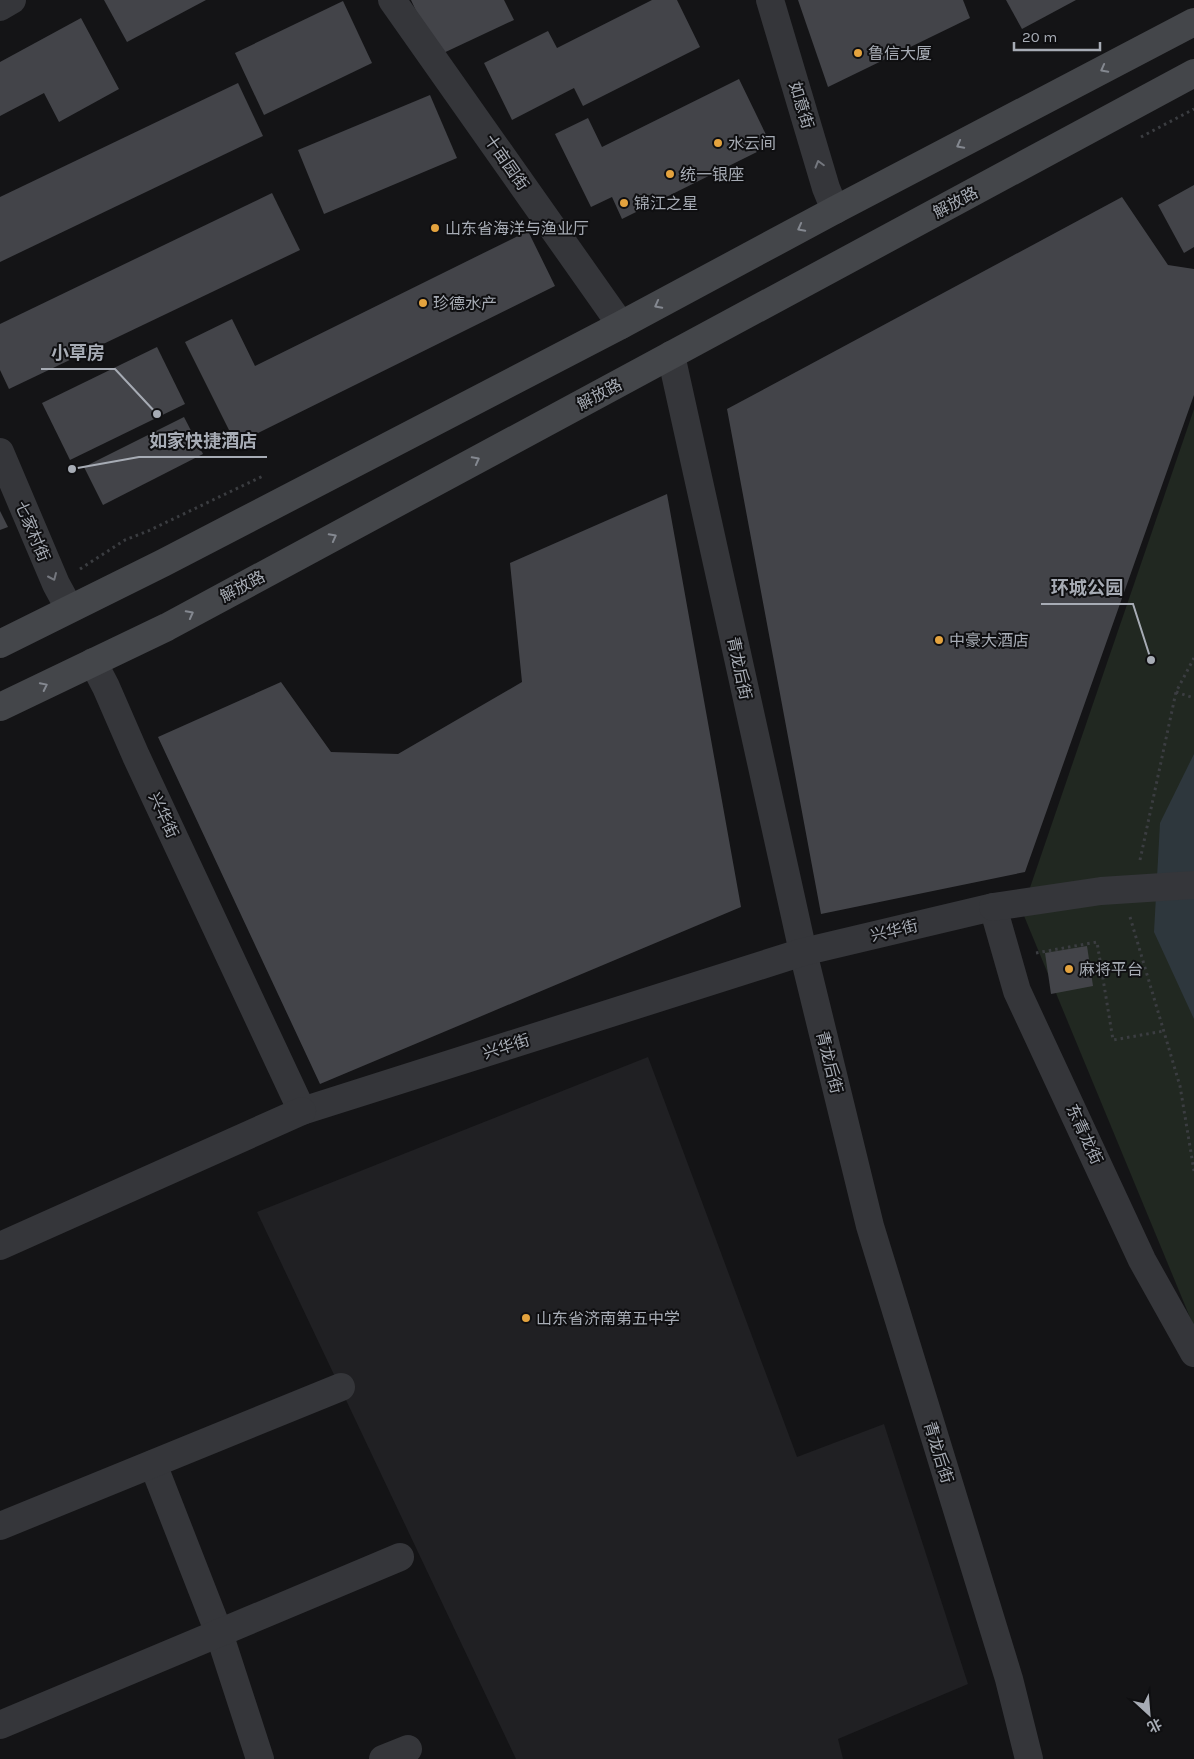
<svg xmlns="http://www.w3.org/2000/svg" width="1194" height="1759" viewBox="0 0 1194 1759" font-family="Karla,'Noto Sans SC',sans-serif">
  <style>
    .built { fill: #202023 }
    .green { fill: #212821 }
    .water { fill: #2e373d }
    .building { fill: #434449 }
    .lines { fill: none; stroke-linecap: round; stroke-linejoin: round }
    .path { stroke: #3b3d41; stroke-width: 3; stroke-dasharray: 2.5 4; stroke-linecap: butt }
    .minor { stroke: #35363a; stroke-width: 28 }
    .secondary { stroke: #44464a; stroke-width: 28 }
    .minor-bridge { stroke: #35363a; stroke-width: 28 }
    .oneway { stroke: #848890 }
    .oneway2 { stroke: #74777e }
    .poi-dot { fill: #e4a33e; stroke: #0f0f11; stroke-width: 2 }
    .labels { text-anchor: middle; stroke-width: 4; stroke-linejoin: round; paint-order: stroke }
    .poi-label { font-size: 16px; fill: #a7acb5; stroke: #0f0f11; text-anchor: start }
    .street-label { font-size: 16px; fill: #a7acb5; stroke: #0f0f11 }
    .leader { fill: none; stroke: #a7acb5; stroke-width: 2 }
    .callout-dot { fill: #a7acb5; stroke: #0f0f11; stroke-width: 2 }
    .callout-label { font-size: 18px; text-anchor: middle; font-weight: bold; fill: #a7acb5; stroke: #0f0f11; stroke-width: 4; stroke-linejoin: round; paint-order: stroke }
  </style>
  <rect width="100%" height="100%" fill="#141416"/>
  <!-- built -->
  <path class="built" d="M648 1057 797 1457 884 1424 968 1684 838 1739 843 1759H516L257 1212Z"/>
  <!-- green -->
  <path class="green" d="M1194 409V1327L1022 911Z"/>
  <!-- water -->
  <path class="water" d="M1194 754V1019L1154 932 1160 823Z"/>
  <!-- building -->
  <g class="building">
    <path d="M104 0H206L127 42Z"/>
    <path d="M411 0H504L514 20 437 56Z"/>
    <path d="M652 0H677L700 47 583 106 574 88 512 120 484 63 548 31 557 48Z"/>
    <path d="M798 0H963L970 18 828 87Z"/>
    <path d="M1006 0H1076L1022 29Z"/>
    <path d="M343 1 372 63 264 115 235 53Z"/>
    <path d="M81 18 119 89 59 122 44 93 0 116V62Z"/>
    <path d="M739 79 771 145 622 219 612 197 591 207 555 134 588 118 602 147Z"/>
    <path d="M238 83 263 136 0 262V197Z"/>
    <path d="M430 95 457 158 324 214 298 150Z"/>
    <path d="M1194 185V247L1184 253 1158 205Z"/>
    <path d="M272 193 300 250 9 389 0 370V324Z"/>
    <path d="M1122 197 1168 265 1194 269V395L1025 872 821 914 727 409Z"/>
    <path d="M528 231 555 286 236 444 185 342 232 319 255 366Z"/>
    <path d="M157 347 185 404 70 460 42 403Z"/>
    <path d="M184 417 203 454 103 505 84 467Z"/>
    <path d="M667 494 741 907 320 1084 158 737 281 682 331 752 398 754 522 682 510 563Z"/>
    <path d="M0 511 8 527 0 530Z"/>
    <path d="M1087 946 1093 986 1051 994 1045 953Z"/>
  </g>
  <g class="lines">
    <!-- path -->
    <g class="path">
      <path d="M1141 137 1194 109"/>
      <path d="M80 569 125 540 148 531 263 476"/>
      <path d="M1176 692 1194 698"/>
      <path d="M1140 860 1176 692 1194 658"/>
      <path d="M1130 917 1180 1086 1194 1171"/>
      <path d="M1036 953 1097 942 1113 1040 1164 1031"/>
    </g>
    <!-- minor -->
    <g class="minor">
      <path d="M392 0 621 325"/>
      <path d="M770 0 826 188 835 210"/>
      <path d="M0 7 12 0"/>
      <path d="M671 355 803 952 870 1226 1009 1679 1029 1759"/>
      <path d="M0 452 56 584 69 608"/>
      <path d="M93 662 106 687 136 756 302 1111 803 952 993 907 1017 991 1142 1260 1194 1353"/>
      <path d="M0 1246 302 1111"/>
      <path d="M153 1464 219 1633 260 1759"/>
      <path d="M0 1526 341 1387"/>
      <path d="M0 1725 400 1557"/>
      <path d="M383 1759 408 1749"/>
    </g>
    <!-- secondary -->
    <g class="secondary">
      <path d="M0 644 163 563 621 325 835 210 1194 22"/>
      <path d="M0 707 167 627 1194 73"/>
    </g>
    <!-- minor-bridge -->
    <path class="minor-bridge" d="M993 907 1101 891 1194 885"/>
  </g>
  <!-- one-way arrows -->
  <defs><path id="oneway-chevron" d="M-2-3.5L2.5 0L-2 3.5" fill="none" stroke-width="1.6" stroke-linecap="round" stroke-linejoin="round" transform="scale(1.25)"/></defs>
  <g class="oneway">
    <use href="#oneway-chevron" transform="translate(1104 69) rotate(152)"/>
    <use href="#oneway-chevron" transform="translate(960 145) rotate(152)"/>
    <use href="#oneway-chevron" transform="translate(801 228) rotate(152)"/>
    <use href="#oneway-chevron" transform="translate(658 305) rotate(152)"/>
    <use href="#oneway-chevron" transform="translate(476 460) rotate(-28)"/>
    <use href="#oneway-chevron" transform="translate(333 537) rotate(-28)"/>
    <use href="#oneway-chevron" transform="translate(190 614) rotate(-28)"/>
    <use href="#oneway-chevron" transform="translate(44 686) rotate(-26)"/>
  </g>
  <g class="oneway2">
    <use href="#oneway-chevron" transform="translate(819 164) rotate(-106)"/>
    <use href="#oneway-chevron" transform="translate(53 577) rotate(66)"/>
  </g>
  <!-- markers -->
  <g class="poi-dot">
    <circle cx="858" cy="53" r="5"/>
    <circle cx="718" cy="143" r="5"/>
    <circle cx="670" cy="174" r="5"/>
    <circle cx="624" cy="203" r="5"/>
    <circle cx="435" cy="228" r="5"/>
    <circle cx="423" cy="303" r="5"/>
    <circle cx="939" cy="640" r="5"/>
    <circle cx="1069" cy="969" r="5"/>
    <circle cx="526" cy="1318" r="5"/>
  </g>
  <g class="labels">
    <!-- poi labels -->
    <g class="poi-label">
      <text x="868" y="59">鲁信大厦</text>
      <text x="728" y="149">水云间</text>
      <text x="680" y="180">统一银座</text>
      <text x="634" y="209">锦江之星</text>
      <text x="445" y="234">山东省海洋与渔业厅</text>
      <text x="433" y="309">珍德水产</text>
      <text x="949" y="646">中豪大酒店</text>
      <text x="1079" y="975">麻将平台</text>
      <text x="536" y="1324">山东省济南第五中学</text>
    </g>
    <!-- street labels -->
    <g class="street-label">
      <text transform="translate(802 105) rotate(73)" y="6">如意街</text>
      <text transform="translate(507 162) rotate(55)" y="6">十亩园街</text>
      <text transform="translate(955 202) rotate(-28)" y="6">解放路</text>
      <text transform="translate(599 394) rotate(-28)" y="6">解放路</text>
      <text transform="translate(33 531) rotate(67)" y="6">七家村街</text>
      <text transform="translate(242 586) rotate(-28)" y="6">解放路</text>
      <text transform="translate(740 668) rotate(78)" y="6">青龙后街</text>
      <text transform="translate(164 815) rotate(65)" y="6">兴华街</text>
      <text transform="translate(894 930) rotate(-13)" y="6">兴华街</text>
      <text transform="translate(506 1046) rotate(-18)" y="6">兴华街</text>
      <text transform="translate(830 1062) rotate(76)" y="6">青龙后街</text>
      <text transform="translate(1085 1134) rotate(65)" y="6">东青龙街</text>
      <text transform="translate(939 1452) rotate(73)" y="6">青龙后街</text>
    </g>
  </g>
  <!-- callouts -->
  <path class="leader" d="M157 414L115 369H41M72 469L139 457H267M1151 660L1133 604H1041"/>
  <g class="callout-dot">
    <circle cx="157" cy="414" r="5"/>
    <circle cx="72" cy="469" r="5"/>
    <circle cx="1151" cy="660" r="5"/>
  </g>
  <g class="callout-label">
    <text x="78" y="359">小草房</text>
    <text x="203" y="447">如家快捷酒店</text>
    <text x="1087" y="594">环城公园</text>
  </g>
  <!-- north arrow -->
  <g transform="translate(1149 1714) rotate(154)" stroke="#0f0f11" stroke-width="4" paint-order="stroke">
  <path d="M0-4L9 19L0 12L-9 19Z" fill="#a7acb5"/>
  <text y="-8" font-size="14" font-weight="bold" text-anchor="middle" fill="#a7acb5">北</text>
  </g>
  <!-- scale -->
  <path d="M1014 42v8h86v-8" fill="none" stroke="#a7acb5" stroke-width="2.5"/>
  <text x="1022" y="42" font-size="15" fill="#a7acb5" stroke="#0f0f11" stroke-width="4" paint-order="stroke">20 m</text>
</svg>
